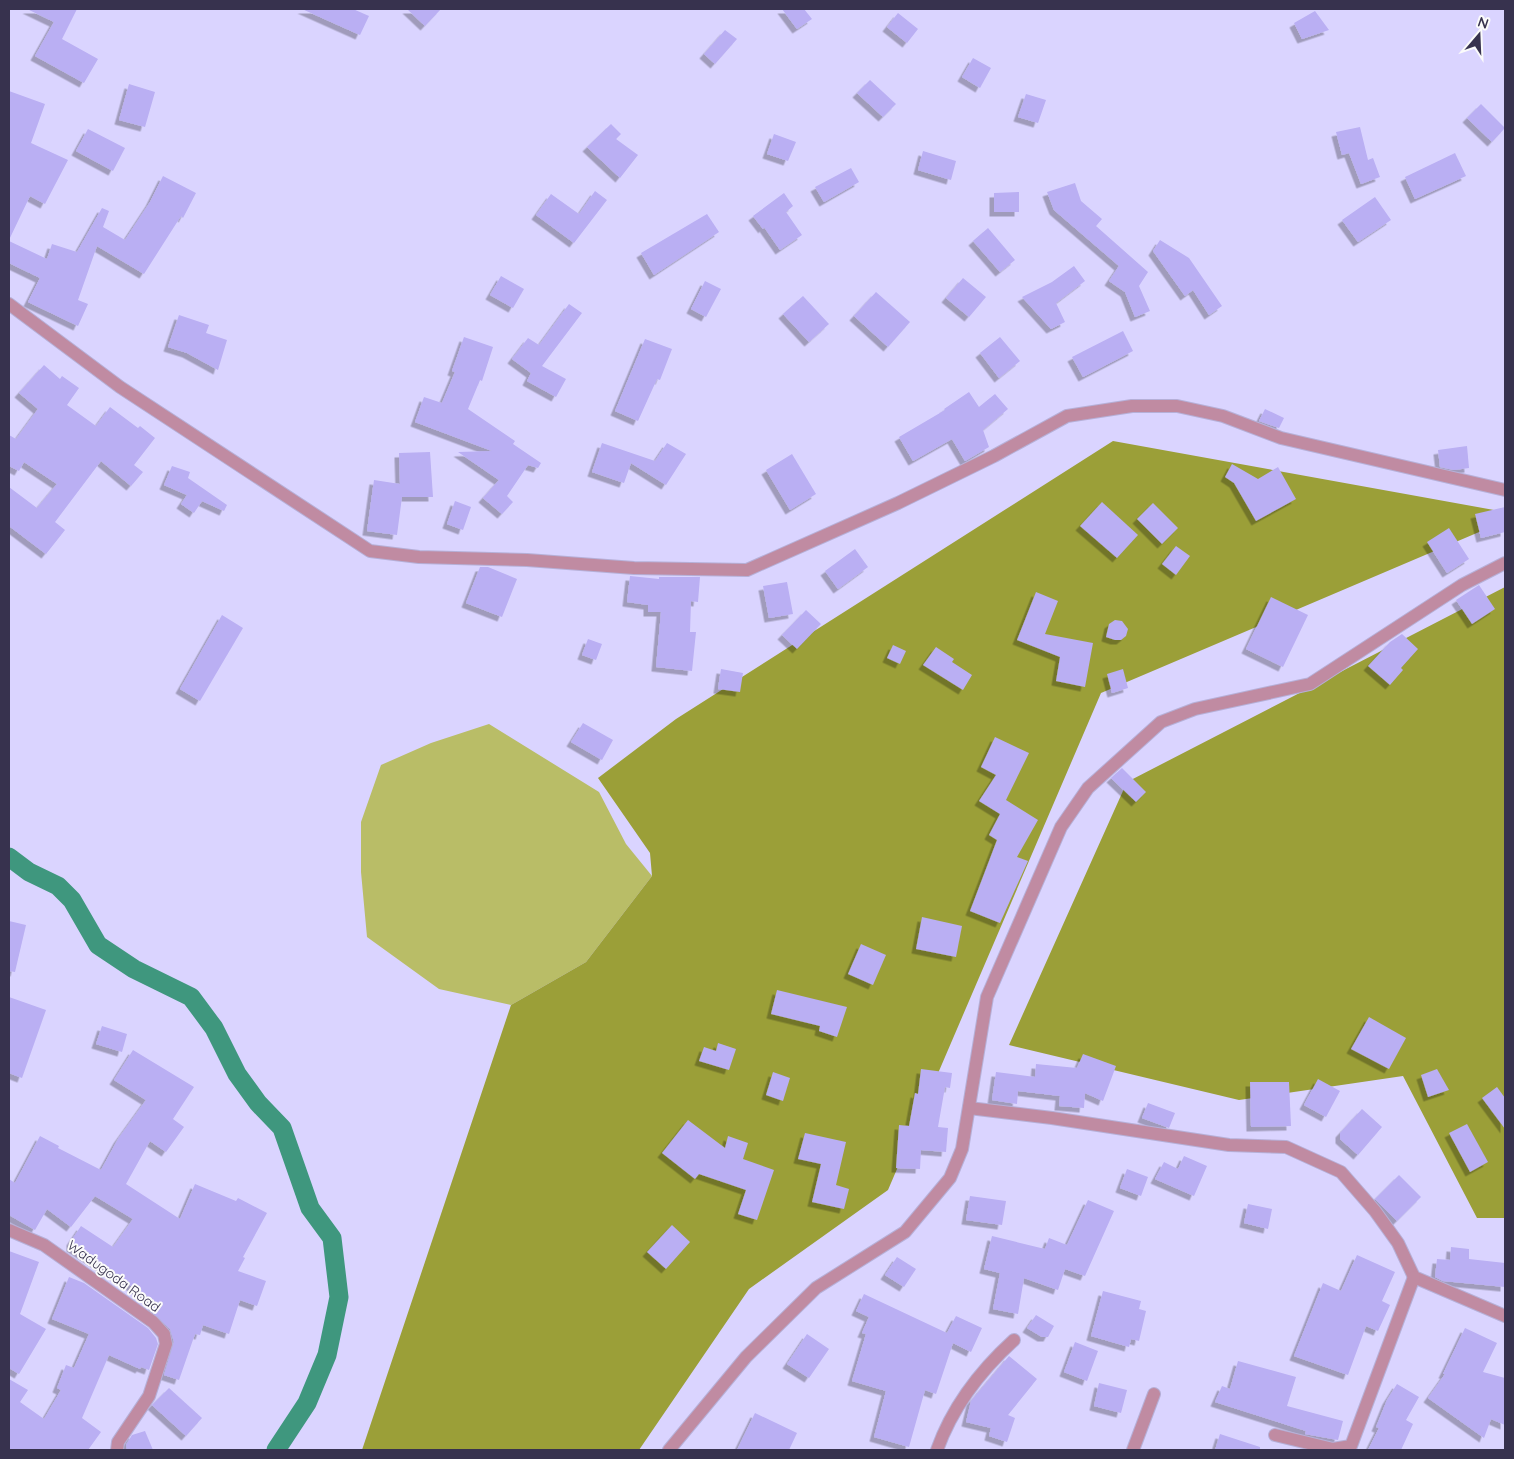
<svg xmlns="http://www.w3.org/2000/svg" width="1514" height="1459" viewBox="0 0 1514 1459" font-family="Quicksand,sans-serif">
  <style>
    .green { fill: #b9bd67 }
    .forest { fill: #9b9f38 }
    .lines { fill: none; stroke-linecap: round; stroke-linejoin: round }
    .canal { stroke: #3f977e; stroke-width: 19 }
    .building { fill: #baaff3; filter: url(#shadow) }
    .minor-casing { stroke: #b6b0d8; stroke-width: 14 }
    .minor { stroke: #c08ba2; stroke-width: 12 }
    .labels { text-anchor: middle; stroke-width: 4; stroke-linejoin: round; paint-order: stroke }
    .street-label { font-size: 14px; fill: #37324e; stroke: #fbfbfb }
  </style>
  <defs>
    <filter id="shadow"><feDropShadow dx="-4.5" dy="4.5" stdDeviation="0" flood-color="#0004"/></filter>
  </defs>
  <rect width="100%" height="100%" fill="#dad4ff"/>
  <!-- green -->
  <path class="green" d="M489 724 599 792 626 844 652 876 586 962 511 1005 439 989 367 937 361 872V822L381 765 431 743Z"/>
  <!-- forest -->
  <g class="forest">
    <path d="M1113 441 1505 512V521L1101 693 888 1190 749 1289 639 1450H362L511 1005 586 962 652 876 650 853 598 778 676 719Z"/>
    <path d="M1505 587V1218H1477L1403 1076 1239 1100 1009 1045 1127 782Z"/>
  </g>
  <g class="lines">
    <!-- canal -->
    <path class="canal" d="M9 857 29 872 58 886 72 900 98 945 134 969 191 997 214 1028 237 1074 258 1103 282 1128 310 1208 332 1238 339 1297 327 1355 307 1403 276 1450"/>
  </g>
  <!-- building -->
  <g class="building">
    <path d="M27 9H77L62 39 98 59 84 83 35 56 54 22Z"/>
    <path d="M302 9H353L369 16 360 35Z"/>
    <path d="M407 9H441L425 26Z"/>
    <path d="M782 9H804L812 19 797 29Z"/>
    <path d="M1315 11 1329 30 1302 39 1294 23Z"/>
    <path d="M898 13 918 29 907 43 887 27Z"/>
    <path d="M725 30 737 39 715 64 704 54Z"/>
    <path d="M973 58 991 68 980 88 962 77Z"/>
    <path d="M870 80 896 104 883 117 857 93Z"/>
    <path d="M129 84 155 92 145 127 119 120Z"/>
    <path d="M9 91 45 104 31 143 68 160 45 204 30 196 9 240Z"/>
    <path d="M1026 94 1046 100 1038 123 1018 117Z"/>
    <path d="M1481 104 1505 128 1492 142 1467 118Z"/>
    <path d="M611 124 621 134 616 139 638 155 620 178 587 147Z"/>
    <path d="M1360 127 1368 160 1373 158 1380 177 1361 184 1349 153 1342 155 1336 132Z"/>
    <path d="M88 129 125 148 113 171 76 151Z"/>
    <path d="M774 134 796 142 788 161 767 154Z"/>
    <path d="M923 151 956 161 951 180 918 170Z"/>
    <path d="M1455 153 1466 176 1415 199 1405 177Z"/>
    <path d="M851 168 859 182 824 202 815 187Z"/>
    <path d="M163 176 196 193 183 218 181 216 144 274 97 246 78 300 88 304 78 326 28 302 40 278 9 263V241L47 259 52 244 77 252 102 208 109 211 103 227 125 240 150 202Z"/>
    <path d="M1075 183 1081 201 1102 219 1096 226 1148 272 1139 286 1150 311 1135 317 1125 292 1109 281 1119 266 1054 210 1047 192Z"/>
    <path d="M595 191 607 200 574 243 536 215 551 194 579 214Z"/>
    <path d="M1019 192V212H994V193Z"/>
    <path d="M784 193 793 206 786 212 802 235 780 250 764 227 763 229 753 216Z"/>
    <path d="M1375 197 1391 220 1358 242 1342 220Z"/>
    <path d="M707 214 719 232 654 275 641 253Z"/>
    <path d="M988 228 1015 260 1000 272 973 241Z"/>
    <path d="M1160 240 1189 258 1222 306 1209 315 1193 290 1185 296 1153 251Z"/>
    <path d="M1074 266 1085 281 1056 303 1065 322 1051 329 1022 297 1052 282Z"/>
    <path d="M501 276 524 289 513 308 490 295Z"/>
    <path d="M963 278 986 297 969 317 946 298Z"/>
    <path d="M705 281 721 289 706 317 691 309Z"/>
    <path d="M876 292 910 322 888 347 854 316Z"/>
    <path d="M803 296 829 324 809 342 783 314Z"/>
    <path d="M569 304 582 313 542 366 566 379 556 397 527 381 531 373 512 359 528 338 539 345Z"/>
    <path d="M179 315 209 325 206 333 227 340 218 370 187 353 168 347Z"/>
    <path d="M1123 331 1133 351 1083 377 1072 357Z"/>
    <path d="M464 337 493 347 482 381 480 380 468 409 515 441 513 444 541 463 538 468 528 465 507 496 513 502 502 514 483 498 499 480 458 452 492 451 415 422 424 397 442 403 455 372 452 371Z"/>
    <path d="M1000 337 1020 361 999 378 980 353Z"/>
    <path d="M645 339 672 349 660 380 657 379 638 421 615 411Z"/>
    <path d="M44 365 60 379 62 376 79 388 67 405 96 426 110 407 138 428 140 426 155 438 134 465 143 472 131 486 101 461 55 522 65 530 46 554 9 526V487L37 508 57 484 24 462 19 471 9 466V435L16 439 38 409 19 393Z"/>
    <path d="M969 392 979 407 995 394 1008 409 983 430 989 447 965 461 952 439 913 461 899 437 945 410 944 409Z"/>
    <path d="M1265 409 1284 418 1279 428 1259 421Z"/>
    <path d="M602 443 655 461 667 443 686 454 666 485 631 463 624 483 592 472Z"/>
    <path d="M1467 446 1469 468 1454 470 1440 467 1438 450Z"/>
    <path d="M430 452 433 497H402L397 535 367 531 374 480 400 484 399 453Z"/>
    <path d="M792 454 816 494 790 510 766 470Z"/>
    <path d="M1232 464 1258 479 1278 467 1296 499 1256 521 1234 483 1225 477Z"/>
    <path d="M172 466 190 472 188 478 227 505 224 511 202 501 194 513 181 504 187 495 164 485Z"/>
    <path d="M455 501 471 507 463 530 447 524Z"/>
    <path d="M1102 502 1138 535 1117 558 1080 526Z"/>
    <path d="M1153 503 1178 528 1162 544 1137 519Z"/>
    <path d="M1505 507V532L1481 538 1475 514Z"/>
    <path d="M1449 528 1469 559 1447 573 1427 542Z"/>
    <path d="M1176 546 1190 556 1176 575 1162 564Z"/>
    <path d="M855 549 868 567 838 589 825 571Z"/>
    <path d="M480 567H488L517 579 502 617 466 603Z"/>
    <path d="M630 576 659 579V577H700L698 602 691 601 690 632H696L692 671 656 667 661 612H648V605L627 602Z"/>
    <path d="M787 582 793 614 769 618 763 586Z"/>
    <path d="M1479 585 1495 609 1472 624 1456 600Z"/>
    <path d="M1036 592 1058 601 1045 634 1093 643 1085 687 1056 681 1060 657 1017 640Z"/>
    <path d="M1271 597 1308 615 1283 667 1246 649Z"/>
    <path d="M806 610 821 624 797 649 782 635Z"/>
    <path d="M222 615 243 628 200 701 180 689Z"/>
    <path d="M1115 620 1122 621 1128 629 1126 636 1121 640H1115L1106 637 1109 624Z"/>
    <path d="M1402 634 1418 649 1401 668 1403 670 1390 685 1368 666 1390 642Z"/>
    <path d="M588 639 602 644 596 660 582 655Z"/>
    <path d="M893 645 906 651 900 664 887 658Z"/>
    <path d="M936 647 954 659 952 662 972 675 963 690 923 665Z"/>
    <path d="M721 669 743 673 740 692 718 689Z"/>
    <path d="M1123 669 1128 688 1112 693 1107 674Z"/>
    <path d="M583 723 613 740 602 760 571 742Z"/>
    <path d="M995 737 1029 753 1006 800 1038 820 1017 857 1028 861 1000 923 970 911 997 840 989 835 1000 814 979 801 996 775 981 767Z"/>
    <path d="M1122 768 1146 792 1136 802 1111 778Z"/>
    <path d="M922 917 962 926 956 957 916 949Z"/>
    <path d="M9 921 26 925 15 972 9 971Z"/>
    <path d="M861 944 886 955 873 985 848 974Z"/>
    <path d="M777 990 847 1007 837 1037 819 1031 820 1026 771 1014Z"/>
    <path d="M9 997 46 1010 22 1078 9 1073Z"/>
    <path d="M1369 1017 1406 1038 1389 1069 1351 1049Z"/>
    <path d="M102 1026 127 1034 122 1052 96 1044Z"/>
    <path d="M718 1043 736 1049 729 1070 699 1061 704 1047 716 1051Z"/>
    <path d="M133 1050 194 1087 173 1119 184 1127 166 1152 150 1141 126 1184 180 1219 195 1184 236 1201 238 1198 267 1213 243 1257 245 1258 238 1271 266 1281 257 1306 240 1300 229 1334 203 1325 200 1335 195 1334 179 1380 164 1375 174 1342 170 1329 150 1310 156 1302 71 1247V1241L81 1226 113 1247 133 1219 95 1196 71 1227 47 1209 35 1230 9 1215V1179L15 1183 40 1136 59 1146 58 1148 101 1170 118 1139 146 1100 114 1080Z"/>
    <path d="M1083 1054 1116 1066 1103 1101 1085 1093 1084 1108 1059 1106 1060 1096 1018 1091 1017 1104 992 1100 996 1072 1035 1077 1036 1064 1077 1068Z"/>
    <path d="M921 1069 952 1073 950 1088 945 1087 938 1127 948 1128 946 1152 921 1150 920 1169 896 1168 899 1125 909 1126 915 1093 918 1094Z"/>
    <path d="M1437 1069 1449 1090 1428 1097 1421 1075Z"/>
    <path d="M773 1072 790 1078 783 1101 766 1095Z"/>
    <path d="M1318 1079 1340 1091 1326 1117 1304 1105Z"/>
    <path d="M1250 1082H1289L1291 1126 1251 1127Z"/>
    <path d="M1497 1087 1505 1098V1129L1482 1098Z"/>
    <path d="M1148 1103 1175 1113 1169 1128 1142 1118Z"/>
    <path d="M1362 1109 1382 1127 1358 1155 1340 1139V1133Z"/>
    <path d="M688 1120 725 1148 728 1136 748 1143 743 1159 774 1170 757 1220 738 1214 746 1190 699 1174 695 1179 662 1153Z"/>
    <path d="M1467 1124 1488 1162 1470 1172 1449 1133Z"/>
    <path d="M805 1133 846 1142 836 1185 849 1189 844 1209 812 1202 821 1164 798 1159Z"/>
    <path d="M1184 1156 1207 1166 1194 1196 1155 1179 1164 1162 1178 1169Z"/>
    <path d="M1127 1169 1148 1177 1141 1196 1120 1188Z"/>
    <path d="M1399 1175 1421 1197 1397 1221 1375 1199Z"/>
    <path d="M970 1196 1006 1201 1002 1225 966 1220Z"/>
    <path d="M1088 1200 1114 1211 1085 1276 1065 1269 1058 1290 1024 1278 1018 1314 993 1309 1000 1273 984 1269 992 1236 1045 1249 1049 1238 1067 1245Z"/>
    <path d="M1248 1204 1272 1209 1268 1229 1244 1223Z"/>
    <path d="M672 1225 690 1242 666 1269 647 1252Z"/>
    <path d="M1451 1247 1469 1249V1259L1505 1263V1287L1443 1281 1435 1277 1437 1259 1450 1260Z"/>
    <path d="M9 1251 39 1262 20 1314 46 1329 19 1374 9 1368Z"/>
    <path d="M1357 1255 1395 1272 1382 1301 1390 1305 1378 1331 1366 1326 1348 1375 1294 1356 1323 1283 1341 1291Z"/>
    <path d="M897 1257 916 1269 904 1287 885 1275Z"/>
    <path d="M69 1277 84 1283 148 1328 156 1338 158 1344 149 1370 141 1367 140 1369 109 1355 82 1418 101 1432 88 1450H9V1379L28 1390 20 1402 44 1419 61 1390 57 1388 66 1365 74 1368 89 1334 52 1319Z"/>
    <path d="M1103 1291 1141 1301 1139 1309 1146 1311 1139 1341 1131 1339 1129 1347 1091 1336Z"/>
    <path d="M864 1294 947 1333 956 1316 982 1328 971 1352 953 1343 936 1394 925 1390 909 1447 874 1437 886 1391 852 1381 866 1334 862 1333 869 1317 856 1311Z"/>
    <path d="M1036 1315 1054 1326 1048 1337H1042L1027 1328Z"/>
    <path d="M1465 1328 1497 1343 1483 1372 1505 1378V1425L1491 1419 1484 1438 1428 1398 1445 1374H1443Z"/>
    <path d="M807 1334 829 1349 809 1378 787 1364Z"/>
    <path d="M1075 1342 1098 1351 1087 1381 1064 1372Z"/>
    <path d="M1009 1356 1037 1379 1008 1415 1015 1418 1007 1442 989 1436 991 1428 966 1422 971 1401Z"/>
    <path d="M1238 1361 1296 1377 1287 1406 1343 1421 1338 1440 1305 1434 1306 1431 1215 1402 1222 1386 1230 1389Z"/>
    <path d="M1099 1383 1127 1390 1121 1413 1094 1406Z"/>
    <path d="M1397 1384 1419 1397 1406 1420 1413 1424 1401 1450H1368L1379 1428 1376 1427 1387 1400Z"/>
    <path d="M169 1388 202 1418 186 1436 152 1405Z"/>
    <path d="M755 1413 797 1433 789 1450H737Z"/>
    <path d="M145 1431 153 1450H127L126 1445 132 1435Z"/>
    <path d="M1220 1434 1260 1447V1450H1215Z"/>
  </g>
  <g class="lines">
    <defs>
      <g id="minor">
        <path d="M9 304 120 387 370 551 419 557 527 560 634 568 747 570 898 503 994 456 1067 416 1132 406H1177L1223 416 1281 438 1505 490"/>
        <path d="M969 1108 1052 1118 1229 1145 1286 1147 1341 1172 1375 1211 1398 1243 1414 1277 1505 1316"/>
        <path d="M9 1230 44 1245 153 1322 164 1334 166 1344 149 1396 118 1442 117 1450"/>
        <path d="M1275 1435 1333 1449 1351 1446 1414 1277"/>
        <path d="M669 1450 746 1357 816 1288 905 1232 950 1178 962 1149 987 997 1061 827 1088 788 1161 722 1195 709 1310 684 1462 585 1505 563"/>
        <path d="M937 1450C952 1408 981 1370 1014 1340"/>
        <path d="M1133 1450 1154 1394"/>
      </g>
    </defs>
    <!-- minor casing -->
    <use href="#minor" class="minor-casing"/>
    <!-- minor -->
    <use href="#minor" class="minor"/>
  </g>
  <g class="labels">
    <!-- street labels -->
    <g class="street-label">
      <text transform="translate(114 1276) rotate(36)" y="5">Wadugoda Road</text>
    </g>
  </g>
  <!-- border -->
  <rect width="1514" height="1459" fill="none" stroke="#37324e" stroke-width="20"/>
  <!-- north arrow -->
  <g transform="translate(1479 35) rotate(19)" stroke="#fbfbfb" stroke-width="4" paint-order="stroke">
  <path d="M0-4L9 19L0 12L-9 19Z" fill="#37324e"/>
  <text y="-8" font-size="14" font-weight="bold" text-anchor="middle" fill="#37324e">N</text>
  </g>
</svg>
